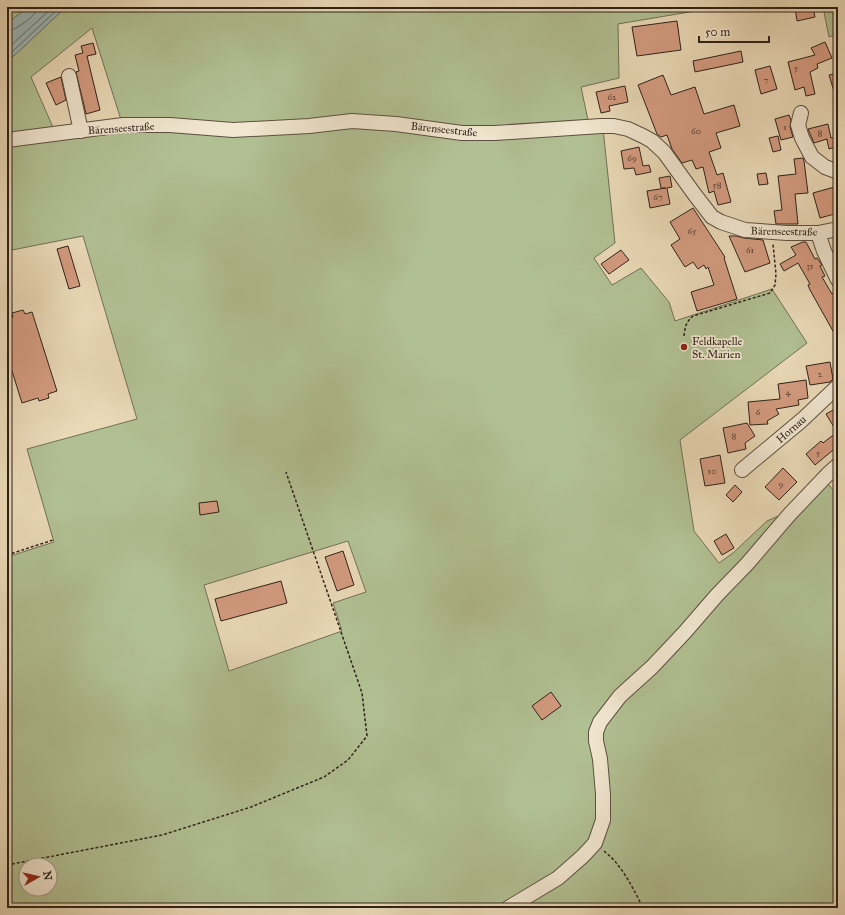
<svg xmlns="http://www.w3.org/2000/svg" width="845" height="915" viewBox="0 0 845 915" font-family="'IM FELL Great Primer',serif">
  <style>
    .green { fill: #b1c093; stroke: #707156; fill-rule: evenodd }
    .water { fill: #9cb8b9; stroke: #707c79 }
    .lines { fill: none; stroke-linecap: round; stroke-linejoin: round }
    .shore { stroke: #656d69; stroke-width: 1 }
    .building { fill: #d49b80; stroke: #2e2219 }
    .minor-casing { stroke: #5d5040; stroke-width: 16 }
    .path { stroke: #2e2219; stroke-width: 1.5; stroke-dasharray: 3 2; stroke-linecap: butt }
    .minor { stroke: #f1e6d0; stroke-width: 14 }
    .poi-dot { fill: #8f2418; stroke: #f1e6d0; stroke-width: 1.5 }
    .labels { text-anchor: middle; stroke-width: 3.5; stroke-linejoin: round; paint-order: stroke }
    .number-label { font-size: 9px; fill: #584033 }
    .street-label { font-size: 11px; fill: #2e2219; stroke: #f1e6d0 }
    .poi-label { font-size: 11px; fill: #2e2219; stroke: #f1e6d0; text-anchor: start }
  </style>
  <rect width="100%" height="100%" fill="#ead9b7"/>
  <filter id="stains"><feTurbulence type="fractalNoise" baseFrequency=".005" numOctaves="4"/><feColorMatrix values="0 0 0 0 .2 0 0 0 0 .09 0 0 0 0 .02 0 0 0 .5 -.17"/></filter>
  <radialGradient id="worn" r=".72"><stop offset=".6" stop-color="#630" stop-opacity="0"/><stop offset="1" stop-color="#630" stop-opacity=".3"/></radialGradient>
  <!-- green -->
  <g class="green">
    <path d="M7 7H29L7 23Z"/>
    <path d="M66 7H719L618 24 619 78 581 87 589 125 495 131 395 122 234 127 122 123 92 28 31 77 55 132 7 138V61L17 53Z"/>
    <path d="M823 7H838V34L829 37Z"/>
    <path d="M395 126 603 128 615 243 594 258 612 285 641 268 669 302 675 321 772 289 807 343 680 440 694 531 719 563 733 553 767 521 792 510 824 479 838 496V908H7V557L54 542 27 449 137 419 83 236 7 251V143L82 133ZM348 541 366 592 333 603 342 631 229 671 204 585ZM26 865H50V889H26Z"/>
  </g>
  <!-- water -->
  <path class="water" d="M29 7H66L17 53 7 61V23Z"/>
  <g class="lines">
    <!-- shore -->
    <g class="shore">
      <path d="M7 31C14 31 31 19 35 13 37 11 37 10 37 7"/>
      <path d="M7 49 53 7"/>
      <path d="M7 56 14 50 60 7"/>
    </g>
  </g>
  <!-- building -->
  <g class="building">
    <path d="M795 7H813L815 17 797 21Z"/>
    <path d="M677 21 681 50 637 56 632 27Z"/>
    <path d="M825 42 832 58 817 64 818 68 810 72 815 94 806 96 804 87 795 90 788 62 815 55 811 48Z"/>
    <path d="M93 43 96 54 87 56 100 110 86 114 76 72 79 71 75 55 83 53 81 46Z"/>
    <path d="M741 51 743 62 695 72 693 61Z"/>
    <path d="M770 66 777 89 761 94 755 70Z"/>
    <path d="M838 73V98H836L829 75Z"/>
    <path d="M663 75 671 95 695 87 704 114 734 105 740 126 716 133 721 148 709 152 717 175 723 173 731 202 718 205 714 191 709 193 703 167 696 169 692 160 682 163 672 149 667 135 661 137 657 134 638 85Z"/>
    <path d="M61 77 66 100 56 105 46 83Z"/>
    <path d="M625 86 628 102 609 106 610 111 601 113 596 92Z"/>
    <path d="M789 115 791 120 790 127 793 137 781 140 775 119Z"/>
    <path d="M828 124 831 138 838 137V146L829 149 827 140V139L814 143 808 129Z"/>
    <path d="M778 136 781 150 773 152 769 138Z"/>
    <path d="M639 147 643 166 649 165 651 172 636 175 634 168 624 169 621 151Z"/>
    <path d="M803 158 804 161 808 193 795 194 798 224H776L774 211 782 210 778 176 796 174 794 159Z"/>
    <path d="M766 173 768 184 759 185 757 174Z"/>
    <path d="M670 176 672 187 667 188 670 204 650 208 647 191 666 188H661L659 178Z"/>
    <path d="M838 186V213L820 218 813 193Z"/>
    <path d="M693 208 725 257 724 258 737 299 697 311 691 292 714 285 708 267 706 269 704 265 698 269 693 262 685 267 671 245 680 239 670 222Z"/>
    <path d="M729 236H736L744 238 763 240 770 263 745 272Z"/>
    <path d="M803 242H806L815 259 817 258 822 265 820 266 825 276 822 277 832 294 834 293 838 300V340L810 290 808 285 810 284 798 263 784 271 780 264 796 255 791 247Z"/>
    <path d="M68 246 80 286 69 289 57 249Z"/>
    <path d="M621 250 629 260 609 274 601 264Z"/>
    <path d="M23 310 25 314 32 312 57 391 48 394 49 398 39 401 38 398 22 403 7 355V318L13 317 12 313Z"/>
    <path d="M830 362 833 379 830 382 810 385 806 366Z"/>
    <path d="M806 380 808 398 798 400 799 405 776 409 779 414 767 421 768 424 750 425 748 402 780 399 778 384Z"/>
    <path d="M835 409 838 413V446L815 465 806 454 821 441 823 443 837 432 826 414Z"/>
    <path d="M747 423 755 436 745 443 746 449 728 453 723 428Z"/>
    <path d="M720 455 725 483 705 486 700 459Z"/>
    <path d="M783 468 797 482 779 500 765 487Z"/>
    <path d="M735 485 742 492 733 502 726 495Z"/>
    <path d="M217 501 219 512 200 515 199 503Z"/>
    <path d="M726 534 734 548 722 555 714 541Z"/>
    <path d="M343 551 354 585 337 591 325 557Z"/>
    <path d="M281 581 287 603 221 621 215 599Z"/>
    <path d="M551 692 561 706 542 720 532 706Z"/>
  </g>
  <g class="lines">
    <defs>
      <g id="minor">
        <path d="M69 76 81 131"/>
        <path d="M801 113 798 125 802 138 812 157 825 167 838 172"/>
        <path d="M7 140 123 125H170L233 130 309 126 352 121 396 124 462 133H495L601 126H614L628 129 643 136 652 141 664 152 695 195 712 217 721 222 745 230 787 233H818L838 229"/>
        <path d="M818 233 824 251 838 280"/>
        <path d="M742 470 802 420 838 386"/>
        <path d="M508 908 558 878 583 856 595 843 603 820V794L600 759 596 741V732L600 722 620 696 652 667 685 632 717 595 747 564 789 515 827 475 838 465"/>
      </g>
    </defs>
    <!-- minor casing -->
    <use href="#minor" class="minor-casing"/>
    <!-- path -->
    <g class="path">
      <path d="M684 336C685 327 686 322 693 316L770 293 775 285 776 274 773 244"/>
      <path d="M7 555 53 540"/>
      <path d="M604 851C622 865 633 888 643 908"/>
      <path d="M7 865 162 835 251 807 324 777 348 760 367 736 362 693 286 472"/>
    </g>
    <!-- minor -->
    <use href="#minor" class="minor"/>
  </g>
  <!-- markers -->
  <circle class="poi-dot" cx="684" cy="347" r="4"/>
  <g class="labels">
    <!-- number labels -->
    <g class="number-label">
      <text x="796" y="71">5</text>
      <text x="766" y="83">7</text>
      <text x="612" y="100">62</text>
      <text x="785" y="130">1</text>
      <text x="696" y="134">60</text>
      <text x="820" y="136">8</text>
      <text x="632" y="161">69</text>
      <text x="717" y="188">58</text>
      <text x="658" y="200">67</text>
      <text x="692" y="234">65</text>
      <text x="750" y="253">61</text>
      <text x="810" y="269">31</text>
      <text x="820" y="377">2</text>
      <text x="788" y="395">4</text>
      <text x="758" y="415">6</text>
      <text x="734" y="439">8</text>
      <text x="818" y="456">5</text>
      <text x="712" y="474">10</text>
      <text x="781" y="487">9</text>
    </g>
    <!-- street labels -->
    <g class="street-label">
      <text transform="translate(121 128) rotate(-4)" y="4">Bärenseestraße</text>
      <text transform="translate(444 129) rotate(6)" y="4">Bärenseestraße</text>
      <text transform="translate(784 231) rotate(1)" y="4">Bärenseestraße</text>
      <text transform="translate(791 429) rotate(-41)" y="4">Hornau</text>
    </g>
    <!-- poi labels -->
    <g class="poi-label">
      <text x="692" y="345">Feldkapelle<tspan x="692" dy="13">St. Marien</tspan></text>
    </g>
  </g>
  <!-- margin -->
  <rect width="845" height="915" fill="none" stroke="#ead9b7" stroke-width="24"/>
  <rect x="8" y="8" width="829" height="899" fill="none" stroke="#2e2219" stroke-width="2"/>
  <rect x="12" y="12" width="821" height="891" fill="none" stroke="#2e2219"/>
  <!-- north arrow -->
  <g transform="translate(38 877) rotate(82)"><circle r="19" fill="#f1e6d0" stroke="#a39887"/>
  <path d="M0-3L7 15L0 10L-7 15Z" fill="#8f2418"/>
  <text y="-6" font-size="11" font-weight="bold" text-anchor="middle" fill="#2e2219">N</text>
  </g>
  <!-- scale -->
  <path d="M699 36v6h70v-6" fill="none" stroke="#2e2219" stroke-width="2"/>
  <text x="705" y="36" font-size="12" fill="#2e2219" stroke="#f1e6d0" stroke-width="3" paint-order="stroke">50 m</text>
  <rect width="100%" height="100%" filter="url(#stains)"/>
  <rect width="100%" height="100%" fill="url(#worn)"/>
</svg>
